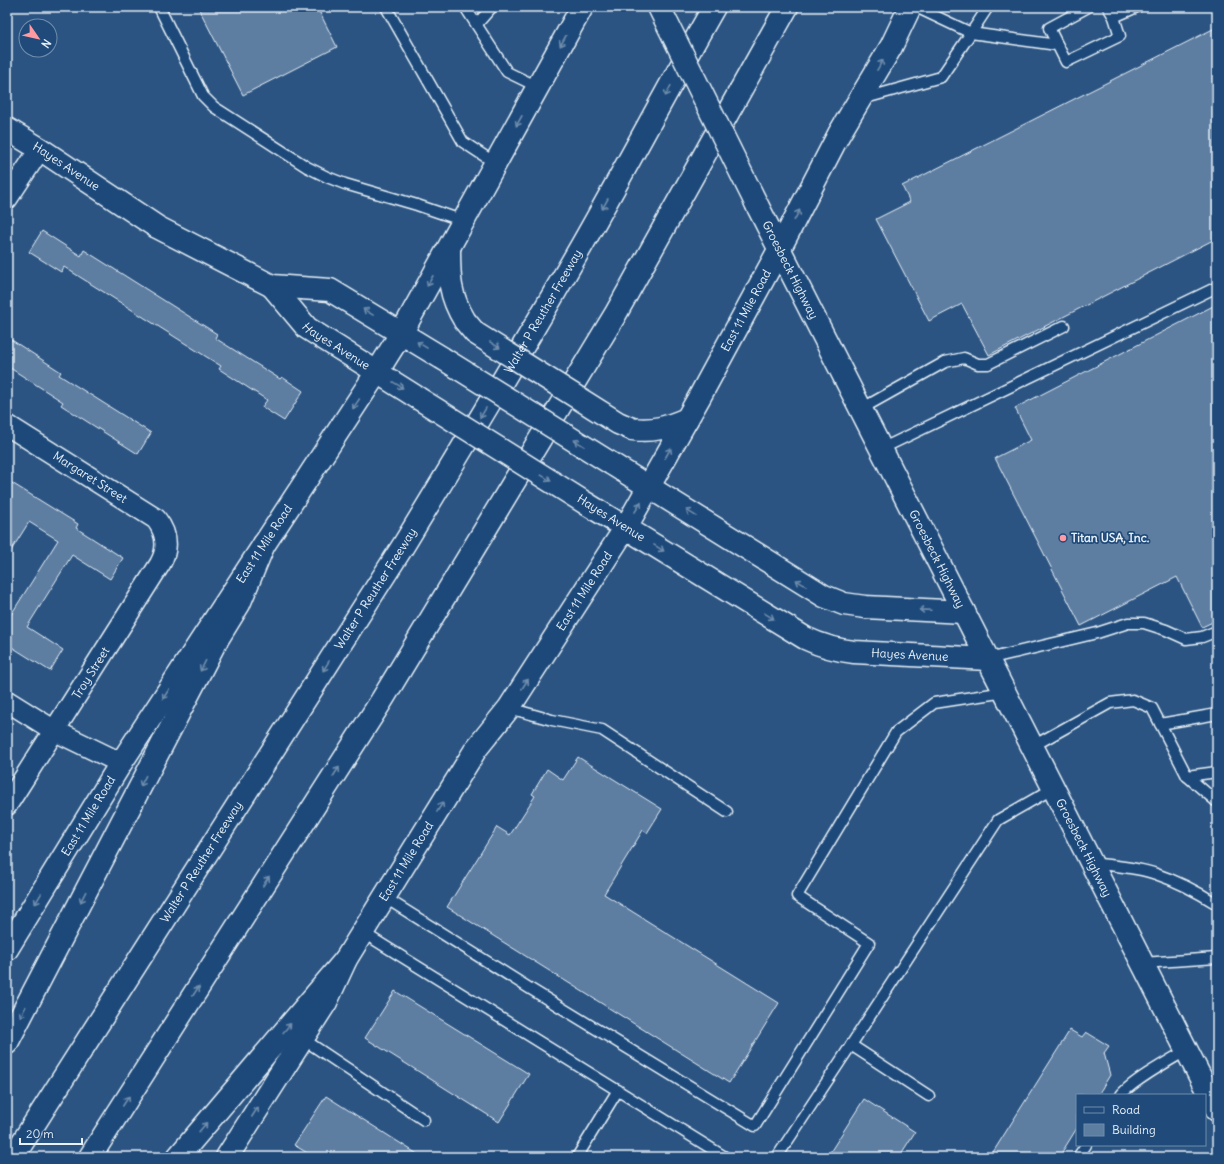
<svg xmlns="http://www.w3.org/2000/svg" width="1224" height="1164" viewBox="0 0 1224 1164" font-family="Delius,sans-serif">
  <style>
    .building { fill: #5d7da1; stroke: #e8f1f8 }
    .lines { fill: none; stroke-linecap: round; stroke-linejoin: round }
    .lane-casing { stroke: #e8f1f8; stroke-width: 13 }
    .street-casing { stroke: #e8f1f8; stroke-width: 23 }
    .secondary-casing { stroke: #e8f1f8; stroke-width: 25 }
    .primary-casing { stroke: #e8f1f8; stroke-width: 25 }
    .highway-casing { stroke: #e8f1f8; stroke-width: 25 }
    .lane { stroke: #1f4a7a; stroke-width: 10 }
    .street { stroke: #1f4a7a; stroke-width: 20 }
    .secondary { stroke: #1f4a7a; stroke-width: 22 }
    .primary { stroke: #1f4a7a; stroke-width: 22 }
    .highway { stroke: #1f4a7a; stroke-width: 22 }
    .secondary-bridge-casing { stroke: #e8f1f8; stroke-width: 25; stroke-linecap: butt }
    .primary-bridge-casing { stroke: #e8f1f8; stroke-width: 25; stroke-linecap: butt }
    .secondary-bridge { stroke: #1f4a7a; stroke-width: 22 }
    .primary-bridge { stroke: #1f4a7a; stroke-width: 22 }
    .oneway { stroke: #6f8dac }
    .poi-dot { fill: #ff9aa2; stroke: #1f4a7a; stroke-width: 1.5 }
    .labels { text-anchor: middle; stroke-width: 3.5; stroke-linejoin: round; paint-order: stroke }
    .street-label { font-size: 12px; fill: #e8f1f8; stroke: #1f4a7a }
    .poi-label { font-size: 12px; font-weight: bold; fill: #e8f1f8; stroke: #1f4a7a; text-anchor: start }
  </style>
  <rect width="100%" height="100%" fill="#2b5482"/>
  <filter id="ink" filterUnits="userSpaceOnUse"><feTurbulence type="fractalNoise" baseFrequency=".025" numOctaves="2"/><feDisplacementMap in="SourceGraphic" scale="8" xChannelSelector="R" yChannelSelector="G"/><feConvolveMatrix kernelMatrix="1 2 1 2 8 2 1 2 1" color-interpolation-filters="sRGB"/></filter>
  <g filter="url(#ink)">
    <!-- building -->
    <g class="building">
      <path d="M198 7H317L337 47 243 95Z"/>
      <path d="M1217 27V238L989 355 962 304 929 321 876 219 910 202 902 186Z"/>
      <path d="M42 231 81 256 84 250 217 334 215 338 280 379 282 377 303 391 284 421 262 407 267 400 219 369 221 366 64 267 61 272 29 252Z"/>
      <path d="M1217 304V620L1202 627 1177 577 1081 626 995 458 1031 440 1015 408Z"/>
      <path d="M7 337 61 372 59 375 151 433 138 454 61 405 63 402 7 366Z"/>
      <path d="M7 480 78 524 76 528 123 558 110 579 72 555 27 627 63 650 50 671 7 644V621L58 540 29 522 7 557Z"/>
      <path d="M578 757 662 809 647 833 643 830 604 894 779 1003 729 1083 447 907 497 827 510 835 535 796 532 794 547 769 563 780Z"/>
      <path d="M395 991 529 1074 499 1122 365 1038Z"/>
      <path d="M1070 1030 1082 1037 1086 1032 1109 1046 1104 1053 1110 1075 1098 1095H1077V1128L1059 1157H990Z"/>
      <path d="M326 1096 422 1157H314L294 1145Z"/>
      <path d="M864 1099 915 1132 899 1157H827Z"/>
    </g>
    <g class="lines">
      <defs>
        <g id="lane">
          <path d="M159 7 203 96 214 107 307 167 327 177 345 184 417 205 464 221"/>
          <path d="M386 7 463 142 495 163"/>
          <path d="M465 7 507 72 538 87"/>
          <path d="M916 7 971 33 988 7"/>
          <path d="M1088 7 1049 28 1066 62 1120 36 1114 17 1108 7"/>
          <path d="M1114 17 1137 7"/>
          <path d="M477 24 492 7"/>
          <path d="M862 99 941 77 971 33 1057 45"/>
          <path d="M861 409 945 362 964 358 978 364H988L1064 326"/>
          <path d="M881 449 1217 287"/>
          <path d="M988 659 1097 633 1128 623H1144L1166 630 1186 639 1202 637 1217 631"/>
          <path d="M509 708 552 720 602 730 727 812"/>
          <path d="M1160 724 1217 714"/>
          <path d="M1033 746 1110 703 1133 700 1152 708 1187 776 1217 802"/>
          <path d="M1187 776 1217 772"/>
          <path d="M1092 863C1113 866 1136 867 1156 874 1177 881 1198 892 1217 904"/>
          <path d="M384 897 529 988 755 1126 869 943 797 896 896 732 934 703 1005 692"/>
          <path d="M362 932 725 1157"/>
          <path d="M1142 963 1217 958"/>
          <path d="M303 1039 424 1120"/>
          <path d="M1121 1095C1132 1081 1170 1060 1187 1050"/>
          <path d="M929 1096 851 1045 998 820 1054 788"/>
          <path d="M577 1157 618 1090"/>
          <path d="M777 1157 851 1045"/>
          <path d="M1078 1157 1086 1145"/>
        </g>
        <g id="street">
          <path d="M7 199 40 149"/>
          <path id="s1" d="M7 425 156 519C167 533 169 548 160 564L7 805"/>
          <path d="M7 701 55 731 121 763"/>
        </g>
        <g id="secondary">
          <path id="s2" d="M7 129 40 149 157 227 272 286 330 290 442 358"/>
          <path d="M449 248C449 278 449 295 465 321"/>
          <path id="s3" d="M272 286 307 328 418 398"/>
          <path d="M632 429C653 432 668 427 687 419"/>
          <path d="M612 464 824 596 844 604 865 607 964 612"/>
          <path id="s4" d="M587 504 805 638C822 646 835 650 854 652L988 659"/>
          <path id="s5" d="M7 949 121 763 377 372 402 332 582 7"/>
          <path id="s6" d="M227 1157 326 1002 346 959 476 749 509 708 626 527 700 396 779 250 839 134 891 47 910 7"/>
        </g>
        <g id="primary">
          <path id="s7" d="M757 205 1217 1110"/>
        </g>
        <g id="highway">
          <path d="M7 1043 215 643 239 604 264 544"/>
          <path id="s8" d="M13 1157 403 546C464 446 524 346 582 245 627 166 669 86 714 7"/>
          <path d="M90 1157 382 700 615 315 787 7"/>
          <path d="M178 1157 346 959"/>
        </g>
      </defs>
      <!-- lane casing -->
      <use href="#lane" class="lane-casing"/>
      <!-- street casing -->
      <use href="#street" class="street-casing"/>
      <!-- secondary casing -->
      <use href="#secondary" class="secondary-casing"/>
      <!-- primary casing -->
      <use href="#primary" class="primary-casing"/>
      <!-- highway casing -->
      <use href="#highway" class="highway-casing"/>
      <!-- lane -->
      <use href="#lane" class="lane"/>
      <!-- street -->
      <use href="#street" class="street"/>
      <!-- secondary -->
      <use href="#secondary" class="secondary"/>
      <!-- primary -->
      <use href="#primary" class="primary"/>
      <!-- highway -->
      <use href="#highway" class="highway"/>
      <defs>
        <g id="secondary-bridge">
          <path d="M465 321 475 333 618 423 632 429"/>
          <path d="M442 358 612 464"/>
          <path d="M418 398 587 504"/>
        </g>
        <path id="primary-bridge" d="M659 7 757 205"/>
      </defs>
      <!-- secondary-bridge casing -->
      <use href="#secondary-bridge" class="secondary-bridge-casing"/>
      <!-- primary-bridge casing -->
      <use href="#primary-bridge" class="primary-bridge-casing"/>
      <!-- secondary-bridge -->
      <use href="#secondary-bridge" class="secondary-bridge"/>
      <!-- primary-bridge -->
      <use href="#primary-bridge" class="primary-bridge"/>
    </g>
    <!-- one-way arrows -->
    <defs><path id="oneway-shaft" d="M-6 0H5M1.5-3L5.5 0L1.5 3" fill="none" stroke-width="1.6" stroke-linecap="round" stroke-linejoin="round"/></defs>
    <g class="oneway">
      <use href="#oneway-shaft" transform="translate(563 41) rotate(119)"/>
      <use href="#oneway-shaft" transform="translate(880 65) rotate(-60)"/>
      <use href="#oneway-shaft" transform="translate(668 91) rotate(118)"/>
      <use href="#oneway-shaft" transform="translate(519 121) rotate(119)"/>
      <use href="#oneway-shaft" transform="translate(605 204) rotate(119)"/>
      <use href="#oneway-shaft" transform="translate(797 215) rotate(-63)"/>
      <use href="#oneway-shaft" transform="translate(430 281) rotate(119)"/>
      <use href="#oneway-shaft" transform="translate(368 312) rotate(-149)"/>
      <use href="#oneway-shaft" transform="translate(422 345) rotate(-148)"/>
      <use href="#oneway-shaft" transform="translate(495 345) rotate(32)"/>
      <use href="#oneway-shaft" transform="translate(398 385) rotate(32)"/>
      <use href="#oneway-shaft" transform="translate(356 404) rotate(124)"/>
      <use href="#oneway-shaft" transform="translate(483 413) rotate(121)"/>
      <use href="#oneway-shaft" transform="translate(579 443) rotate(-148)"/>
      <use href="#oneway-shaft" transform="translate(668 453) rotate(-61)"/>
      <use href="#oneway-shaft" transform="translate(546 478) rotate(32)"/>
      <use href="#oneway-shaft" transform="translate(638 507) rotate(-59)"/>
      <use href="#oneway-shaft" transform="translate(691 513) rotate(-148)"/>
      <use href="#oneway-shaft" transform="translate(659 548) rotate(32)"/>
      <use href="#oneway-shaft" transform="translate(801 583) rotate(-148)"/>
      <use href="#oneway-shaft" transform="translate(925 610) rotate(-178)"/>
      <use href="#oneway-shaft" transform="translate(769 616) rotate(32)"/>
      <use href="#oneway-shaft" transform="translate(203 666) rotate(117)"/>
      <use href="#oneway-shaft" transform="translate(326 666) rotate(122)"/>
      <use href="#oneway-shaft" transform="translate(525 684) rotate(-57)"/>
      <use href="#oneway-shaft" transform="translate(166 694) rotate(123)"/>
      <use href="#oneway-shaft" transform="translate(336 772) rotate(-57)"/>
      <use href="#oneway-shaft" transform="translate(143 781) rotate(117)"/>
      <use href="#oneway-shaft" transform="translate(440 807) rotate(-58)"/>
      <use href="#oneway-shaft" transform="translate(266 881) rotate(-57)"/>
      <use href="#oneway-shaft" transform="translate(83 897) rotate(117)"/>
      <use href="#oneway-shaft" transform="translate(38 899) rotate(121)"/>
      <use href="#oneway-shaft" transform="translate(196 991) rotate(-57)"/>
      <use href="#oneway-shaft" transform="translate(23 1012) rotate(117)"/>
      <use href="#oneway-shaft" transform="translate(287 1028) rotate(-50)"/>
      <use href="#oneway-shaft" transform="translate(126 1101) rotate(-57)"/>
      <use href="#oneway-shaft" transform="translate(255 1112) rotate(-57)"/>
      <use href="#oneway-shaft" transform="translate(203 1127) rotate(-50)"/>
    </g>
  </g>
  <!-- markers -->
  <circle class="poi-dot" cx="1063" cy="538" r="4"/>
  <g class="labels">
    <!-- street labels -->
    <g class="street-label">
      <text dy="4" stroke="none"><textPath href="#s2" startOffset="70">Hayes Avenue</textPath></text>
      <text dy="4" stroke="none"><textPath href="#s7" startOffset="73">Groesbeck Highway</textPath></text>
      <text dy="4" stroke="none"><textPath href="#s6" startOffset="994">East 11 Mile Road</textPath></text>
      <text dy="4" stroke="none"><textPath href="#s8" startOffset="998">Walter P Reuther Freeway</textPath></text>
      <text dy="4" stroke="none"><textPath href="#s3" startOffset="89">Hayes Avenue</textPath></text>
      <text dy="4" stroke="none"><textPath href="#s1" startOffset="98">Margaret Street</textPath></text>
      <text transform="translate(611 518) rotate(32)" y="4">Hayes Avenue</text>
      <text dy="4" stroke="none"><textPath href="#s5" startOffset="480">East 11 Mile Road</textPath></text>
      <text dy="4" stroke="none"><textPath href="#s7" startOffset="397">Groesbeck Highway</textPath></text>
      <text dy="4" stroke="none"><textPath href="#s8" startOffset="674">Walter P Reuther Freeway</textPath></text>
      <text dy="4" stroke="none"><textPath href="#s6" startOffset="670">East 11 Mile Road</textPath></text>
      <text dy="4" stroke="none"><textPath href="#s4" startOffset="363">Hayes Avenue</textPath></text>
      <text transform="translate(91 673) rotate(-58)" y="4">Troy Street</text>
      <text dy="4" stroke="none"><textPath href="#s5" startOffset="156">East 11 Mile Road</textPath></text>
      <text dy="4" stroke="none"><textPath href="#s7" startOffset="721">Groesbeck Highway</textPath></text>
      <text dy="4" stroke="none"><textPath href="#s6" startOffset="346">East 11 Mile Road</textPath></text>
      <text dy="4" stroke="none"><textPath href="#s8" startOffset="350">Walter P Reuther Freeway</textPath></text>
    </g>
    <!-- poi labels -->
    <g class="poi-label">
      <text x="1071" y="542">Titan USA, Inc.</text>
    </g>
  </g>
  <!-- margin -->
  <rect width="1224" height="1164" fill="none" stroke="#1f4a7a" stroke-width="24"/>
  <rect x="12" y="12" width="1200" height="1140" fill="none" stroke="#e8f1f8" stroke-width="1.5" filter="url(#ink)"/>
  <!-- legend -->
  <rect x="1076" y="1094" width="130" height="52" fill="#1f4a7a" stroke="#6f8dac"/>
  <rect x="1084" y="1107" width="20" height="6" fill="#1f4a7a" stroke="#6f8dac"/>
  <text x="1112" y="1114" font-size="12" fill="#e8f1f8">Road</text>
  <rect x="1084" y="1124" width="20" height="12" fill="#5d7da1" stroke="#6f8dac"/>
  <text x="1112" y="1134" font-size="12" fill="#e8f1f8">Building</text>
  <!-- north arrow -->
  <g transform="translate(38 38) rotate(124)"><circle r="19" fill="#1f4a7a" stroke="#6f8dac"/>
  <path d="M0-3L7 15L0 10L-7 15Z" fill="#ff9aa2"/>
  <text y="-6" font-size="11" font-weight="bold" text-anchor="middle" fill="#e8f1f8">N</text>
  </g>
  <!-- scale -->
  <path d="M20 1138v6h62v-6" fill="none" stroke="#e8f1f8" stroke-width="2"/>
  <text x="26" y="1138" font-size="12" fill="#e8f1f8" stroke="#1f4a7a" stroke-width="3" paint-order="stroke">20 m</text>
</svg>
